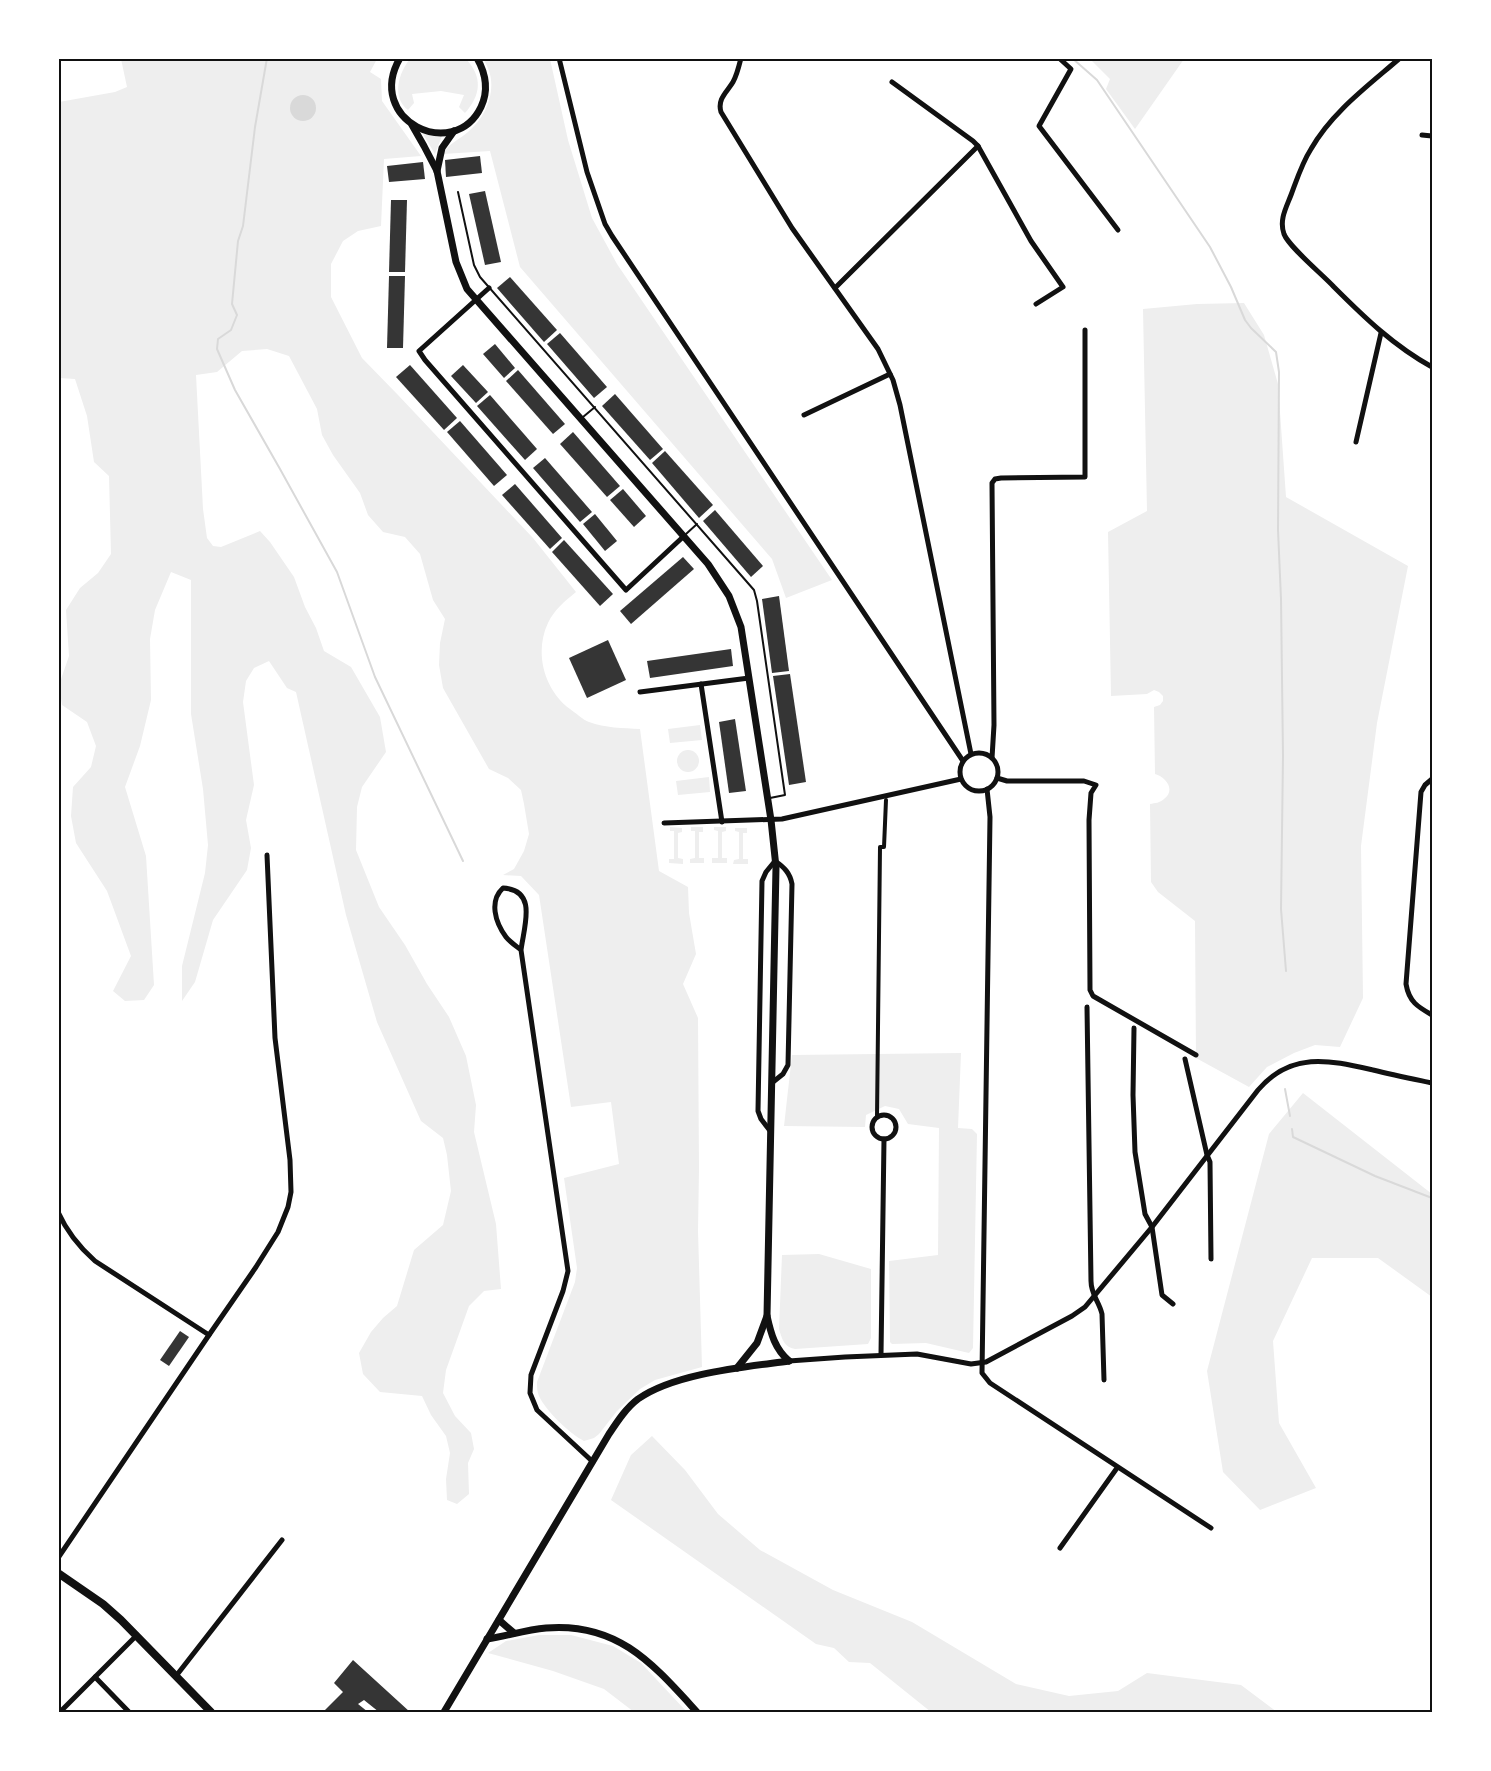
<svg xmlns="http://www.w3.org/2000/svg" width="1491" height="1771" viewBox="0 0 1491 1771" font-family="Signika,sans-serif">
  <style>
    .green { fill: #eee }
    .water { fill: #d9d9d9 }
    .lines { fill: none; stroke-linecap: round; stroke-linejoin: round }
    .stream { stroke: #d9d9d9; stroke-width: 2 }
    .building { fill: #353535 }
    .service { stroke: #111; stroke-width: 2 }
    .pedestrian { stroke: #111; stroke-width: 4 }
    .minor { stroke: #111; stroke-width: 5 }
    .tertiary { stroke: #111; stroke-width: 7 }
    .secondary { stroke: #111; stroke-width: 8 }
    .neatline { fill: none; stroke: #111; stroke-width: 2 }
  </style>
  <rect width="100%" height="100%" fill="#fff"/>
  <!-- green -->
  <g class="green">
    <path d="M121 59H377L370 72 381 79 382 101 421 156 384 159 381 226 358 231 343 241 331 264V297L362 358 398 395 533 538 576 592C565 601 554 610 548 623 534 652 544 690 570 709 576 713 583 720 589 722 605 728 623 728 640 729L659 871 688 887 689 913 696 954 683 984 698 1018 699 1169 698 1231 702 1367 655 1380 640 1389 617 1411 599 1434 594 1438 584 1441C569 1433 546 1411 539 1396 537 1392 537 1387 537 1382L575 1282 577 1268 564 1178 619 1164 611 1102 571 1107 539 895 521 876 503 875 514 869 524 851 529 834 524 804 521 790 508 778 489 769 443 688 439 665 440 643 445 619 433 600 420 554 405 537 383 532 368 515 360 493 333 455 322 435 317 409 289 356 267 349 242 351 217 372 196 375 203 509 207 538 213 546 221 547 260 531 270 542 294 577 305 607 316 628 324 651 351 667 380 717 386 752 362 787 357 807 356 850 379 907 405 945 427 984 449 1017 466 1056 476 1105 474 1132 496 1224 501 1289 484 1291 469 1306 446 1370 443 1393 455 1416 471 1433 474 1449 468 1463 469 1494 457 1504 447 1500 446 1479 450 1453 446 1436 431 1415 422 1396 380 1392 363 1374 359 1353 371 1332 383 1318 397 1306 414 1250 443 1225 451 1191 447 1155 443 1138 421 1121 377 1022 346 915 296 692 287 688 269 661 254 668 246 681 243 702 254 785 246 820 251 848 247 870 213 920 195 982 182 1001V966L205 873 208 845 203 789 191 714V580L171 572 155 610 150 639 151 700 140 746 125 787 146 856 154 985 144 1000 125 1001 113 991 131 956 107 891 76 843 71 816 73 787 91 767 96 746 87 722 62 705 59 685 69 656 66 610 80 588 98 573 111 554 109 476 94 462 87 416 75 379 59 378V102L115 92 127 87Z"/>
    <path d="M410 59H466C483 77 481 95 465 113L459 107 464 95 441 91 412 94 414 103 408 110C391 97 399 72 410 59Z"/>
    <path d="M483 59H550L568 140 592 218 617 264 832 580 786 598 772 559 520 267 490 151 443 154C449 143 459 140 468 132 489 114 500 83 483 59Z"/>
    <path d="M1090 59H1184L1135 129 1106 89 1110 79Z"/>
    <path d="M423 134 442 136 435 154Z"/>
    <path d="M1244 303 1264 335 1278 384 1286 497 1408 566 1377 723 1361 846 1363 998 1340 1047 1315 1045 1294 1053 1267 1067 1249 1087 1196 1058 1195 921 1158 892 1151 882 1150 804C1155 803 1160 803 1164 799 1176 790 1166 777 1155 774L1154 707 1160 705 1163 701V696L1159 692 1154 690 1147 694 1111 696 1108 532 1147 511 1143 309 1197 304Z"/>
    <path d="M700 725 702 740 670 743 668 729Z"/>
    <circle cx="688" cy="761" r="11"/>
    <path d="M709 777 710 792 678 795 676 781Z"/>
    <path d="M670 827 682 828V832L678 833V858L683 859V864L669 863V859H674V831H670Z"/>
    <path d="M691 827H703V832H699V858H704V863H690V859L695 858V831H691Z"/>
    <path d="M714 827H726V831L722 832V858H727V863H712V858H718V831L714 830Z"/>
    <path d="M735 828H747V833H743V859H748V864H733L734 860 739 859V832L735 831Z"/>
    <path d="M961 1053 958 1128 972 1129 977 1134 973 1348 969 1353 926 1343 892 1344 890 1342 889 1261 938 1255 939 1128 908 1124 899 1109 885 1106 866 1115 865 1127 784 1126 792 1055Z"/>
    <path d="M1303 1093 1432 1194V1297L1378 1258H1312L1273 1341 1279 1423 1316 1488 1260 1510 1223 1472 1207 1371 1269 1134Z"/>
    <path d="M819 1254 871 1269V1338L868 1344 795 1349C784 1347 782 1339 779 1329L782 1255Z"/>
    <path d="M652 1436 685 1470 718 1514 760 1550 833 1590 912 1622 1016 1684 1069 1696 1118 1691 1147 1673 1241 1685 1277 1712H931L870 1663 849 1662 834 1648 816 1644 611 1500 631 1455Z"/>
    <path d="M539 1635H571L613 1646 641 1663 687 1712H634L604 1689 553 1671 488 1653 506 1641Z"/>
  </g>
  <!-- water -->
  <circle class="water" cx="303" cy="108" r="13"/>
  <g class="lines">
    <!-- stream -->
    <g class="stream">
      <path d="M267 58 255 127 243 226 238 241 232 304 237 315 231 330 218 339 217 349 235 390 280 469 337 572 375 677 463 861"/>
      <path d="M1072 58 1097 80 1210 247 1231 287 1245 320 1251 328 1276 352 1279 372 1278 530 1281 599 1283 756 1281 909 1286 971"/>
      <path d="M1285 1089 1290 1116"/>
      <path d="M1292 1129 1293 1137 1375 1176 1432 1198"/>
    </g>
  </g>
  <!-- building -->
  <g class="building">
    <path d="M480 156 482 173 446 177 445 160Z"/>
    <path d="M423 162 425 179 389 182 387 166Z"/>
    <path d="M485 191 501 262 485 265 469 194Z"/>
    <path d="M391 200H407L405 272H389Z"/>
    <path d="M389 276H405L403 348H387Z"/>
    <path d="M510 277 557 330 544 342 497 288Z"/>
    <path d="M560 333 607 387 594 398 547 344Z"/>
    <path d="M495 344 515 368 504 378 483 354Z"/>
    <path d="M410 365 457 418 444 430 396 377Z"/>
    <path d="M463 365 488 392 476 403 451 376Z"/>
    <path d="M518 370 565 424 553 434 506 381Z"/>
    <path d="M615 394 663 449 650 460 602 406Z"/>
    <path d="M490 395 537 449 525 460 477 406Z"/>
    <path d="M460 421 507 475 494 486 447 432Z"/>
    <path d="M573 432 620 486 607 497 560 444Z"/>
    <path d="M665 451 713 505 699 518 652 463Z"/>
    <path d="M545 458 592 512 580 522 533 468Z"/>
    <path d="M515 484 562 538 550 549 502 495Z"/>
    <path d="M623 489 646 516 634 527 610 500Z"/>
    <path d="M715 510 763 566 751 577 703 521Z"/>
    <path d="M595 514 617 541 605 551 583 524Z"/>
    <path d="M564 540 613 594 600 606 552 552Z"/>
    <path d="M683 557 694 569 631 624 620 611Z"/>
    <path d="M779 596 789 671 772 673 762 599Z"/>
    <path d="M608 640 626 680 587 698 569 658Z"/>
    <path d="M731 649 733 666 650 678 647 661Z"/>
    <path d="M790 674 806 782 789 785 773 676Z"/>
    <path d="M735 719 746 791 729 793 719 722Z"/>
    <path d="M180 1331 189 1337 169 1366 160 1360Z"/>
    <path d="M353 1660 410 1712H379L364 1700 358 1704 368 1712H323L343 1692 334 1683Z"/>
  </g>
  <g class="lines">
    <!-- service -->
    <g class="service">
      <path d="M458 192 474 265 480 277 754 590 757 601 785 795 770 798"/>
      <path d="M583 417 595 407"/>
      <path d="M686 534 697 524"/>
    </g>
    <!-- pedestrian -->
    <path class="pedestrian" d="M877 1117 880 847H884L886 800"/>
    <!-- minor -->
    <g class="minor">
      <path d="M559 58 587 172 605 224 612 236 963 761"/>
      <path d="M741 58C739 66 737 75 733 82 727 92 717 99 721 112L792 228 878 349 893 380 900 405 971 754"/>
      <path d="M1059 58 1071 69 1039 126 1118 230"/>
      <path d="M1400 58C1369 85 1332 112 1311 149 1302 163 1297 179 1291 195 1286 208 1279 220 1284 234 1289 247 1323 275 1334 287 1365 318 1394 346 1432 367"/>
      <path d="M892 82 973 141 978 146 1031 241 1063 287 1036 304"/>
      <path d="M1422 135 1432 136"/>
      <path d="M489 288 419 351 425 360 626 590 684 536"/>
      <path d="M835 288 978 146"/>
      <path d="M804 415 890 374"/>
      <path d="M1356 442 1381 333"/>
      <path d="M701 684 722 822"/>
      <path d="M640 692 749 678"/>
      <circle cx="979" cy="772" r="19"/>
      <path d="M992 758 994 725 992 483 995 479 1001 478 1085 477V330"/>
      <path d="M997 778 1007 781H1084L1096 785 1091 793 1089 820 1090 990 1093 996 1196 1055"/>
      <path d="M1432 779 1425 785 1421 792 1406 984C1409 1002 1418 1007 1432 1015"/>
      <path d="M987 789 990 817 982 1373 990 1383 1211 1528"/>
      <path d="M664 823 782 819 961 779"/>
      <path d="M521 950C516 946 509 941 506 937 495 922 489 901 503 888 538 890 524 926 521 950L568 1271 563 1291 531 1375 530 1393 537 1410 593 1462"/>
      <path d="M1087 1007 1091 1281C1091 1295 1099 1301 1102 1314L1104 1380"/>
      <path d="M1134 1028 1133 1095 1135 1152 1145 1214 1152 1227 1162 1295 1173 1304"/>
      <path d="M1185 1059 1207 1155 1210 1162 1211 1259"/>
      <circle cx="884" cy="1127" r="12"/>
      <path d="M771 1132 761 1119 758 1111 762 881 766 872 775 861C784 867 790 873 792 884L788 1065 783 1074 773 1082"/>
      <path d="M58 1212C67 1232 78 1246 95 1261L209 1335"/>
      <path d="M881 1355 884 1139"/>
      <path d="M789 1361 845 1357 917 1354 971 1364 986 1362 1072 1316 1085 1307 1152 1227 1258 1090C1291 1051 1329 1060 1373 1070 1393 1075 1413 1079 1432 1083"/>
      <path d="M1060 1548 1117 1468"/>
      <path d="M58 1558 209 1335 256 1267 278 1232 288 1207 291 1192 290 1160 275 1038 267 855"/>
      <path d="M176 1676 282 1540"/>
      <path d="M95 1677 129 1712"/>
      <path d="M60 1712 137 1635"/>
    </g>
    <!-- tertiary -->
    <g class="tertiary">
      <path d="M400 58C364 120 454 163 481 107 489 90 486 74 477 58"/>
      <path d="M412 125 424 146 437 171 456 262 467 289 708 564 729 596 741 627 771 820 776 867 767 1316C771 1334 775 1349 789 1361"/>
      <path d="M437 171 442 148 454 131"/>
      <path d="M737 1368 757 1343 767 1316"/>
      <path d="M499 1620 514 1633"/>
      <path d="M487 1639C507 1636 525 1630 546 1628 618 1622 653 1664 697 1712"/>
      <path d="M444 1712 609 1434C617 1422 626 1408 638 1399 675 1373 745 1367 789 1361"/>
    </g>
    <!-- secondary -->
    <path class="secondary" d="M58 1573 103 1604 121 1620 211 1712"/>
  </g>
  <!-- border -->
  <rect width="1491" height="1771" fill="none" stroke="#ffffff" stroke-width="120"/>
  <rect x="60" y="60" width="1371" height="1651" class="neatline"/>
</svg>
